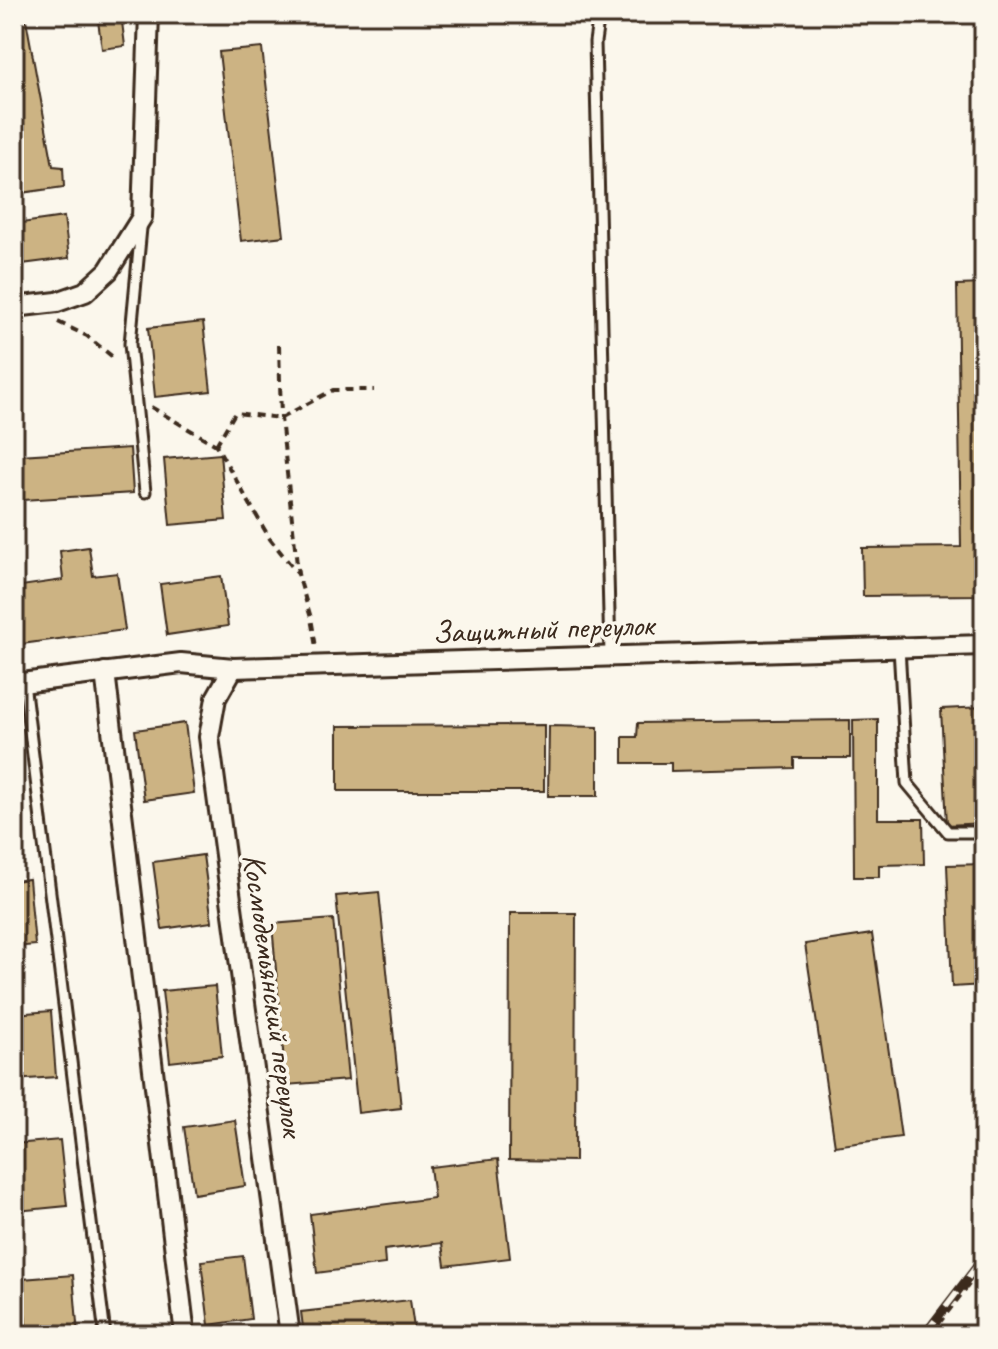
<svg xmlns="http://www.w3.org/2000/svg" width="998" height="1349" viewBox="0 0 998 1349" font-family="Caveat,sans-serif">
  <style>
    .building { fill: #ccb383; stroke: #3b2a1e; stroke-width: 2 }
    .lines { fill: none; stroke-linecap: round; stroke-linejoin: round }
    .service-casing { stroke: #3b2a1e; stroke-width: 15 }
    .minor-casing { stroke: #3b2a1e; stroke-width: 24 }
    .path { stroke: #3b2a1e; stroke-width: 4; stroke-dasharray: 8 6; stroke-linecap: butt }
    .service { stroke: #fbf7ec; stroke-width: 9 }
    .minor { stroke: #fbf7ec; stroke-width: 18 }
    .rail-casing { stroke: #3b2a1e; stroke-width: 9 }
    .rail { stroke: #fbf7ec; stroke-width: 6; stroke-dasharray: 18; stroke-linecap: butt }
    .labels { text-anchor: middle; stroke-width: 7; stroke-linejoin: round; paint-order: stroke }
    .street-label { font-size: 32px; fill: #3b2a1e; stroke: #fbf7ec }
  </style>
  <rect width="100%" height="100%" fill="#fbf7ec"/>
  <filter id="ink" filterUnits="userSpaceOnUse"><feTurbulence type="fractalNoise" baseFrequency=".0125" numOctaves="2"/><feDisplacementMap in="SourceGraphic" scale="16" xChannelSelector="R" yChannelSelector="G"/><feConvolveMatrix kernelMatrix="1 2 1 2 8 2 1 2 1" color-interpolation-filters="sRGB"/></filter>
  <g filter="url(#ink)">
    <!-- building -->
    <g class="building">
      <path d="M14 14H25L53 166 63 167 64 187 14 194Z"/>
      <path d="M97 14H121L125 46 102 49Z"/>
      <path d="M262 48 284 236 241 241 219 52Z"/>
      <path d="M64 217 69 258 14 265V224Z"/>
      <path d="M984 284V595L863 596 862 548 961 547 957 285Z"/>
      <path d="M203 322 211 391 155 397 148 328Z"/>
      <path d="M130 448 133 493 23 500 20 455Z"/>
      <path d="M220 454 226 520 170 525 164 459Z"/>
      <path d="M89 547 93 576 117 573 125 630 14 645V587L63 580 60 551Z"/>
      <path d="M221 576 228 626 167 635 160 584Z"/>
      <path d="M984 707V823L947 825 941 709Z"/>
      <path d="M878 719V819H923L924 864 879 865V877H854L853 720Z"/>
      <path d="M850 720V758H794V768L671 771V763H623V737H637L638 723Z"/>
      <path d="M185 723 194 793 144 800 135 730Z"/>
      <path d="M544 725V791H338V726Z"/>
      <path d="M549 726 598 727V796H548Z"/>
      <path d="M14 746 22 810 14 811Z"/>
      <path d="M203 855 212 922 162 929 153 862Z"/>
      <path d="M984 864V985L952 987 947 865Z"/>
      <path d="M29 879 35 945 14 947V881Z"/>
      <path d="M379 892 401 1108 358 1113 336 896Z"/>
      <path d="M510 913H576L575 1161 509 1160Z"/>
      <path d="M333 919 348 1080 286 1085 272 924Z"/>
      <path d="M872 934 901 1137 835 1146 805 944Z"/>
      <path d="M215 986 222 1056 170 1062 162 991Z"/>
      <path d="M51 1011 56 1077 14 1080V1014Z"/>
      <path d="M235 1120 245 1186 194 1194 184 1127Z"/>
      <path d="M60 1140 67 1206 17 1211 14 1144Z"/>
      <path d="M498 1159 510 1258 445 1266 442 1243 384 1250 385 1264 317 1273 310 1214 434 1198 430 1167Z"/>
      <path d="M243 1256 251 1319 209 1325 201 1261Z"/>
      <path d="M73 1275 78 1335H27L22 1279Z"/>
      <path d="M410 1300 415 1335H304L301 1312Z"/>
    </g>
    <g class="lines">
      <defs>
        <g id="service">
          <path d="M599 14 595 42 610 655"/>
          <path d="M141 228 130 344 145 492"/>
          <path d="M899 648 907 783 948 832H984"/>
          <path d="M24 683 105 1335"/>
        </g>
        <g id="minor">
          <path d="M14 307 57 302 85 292 108 271 142 217 149 14"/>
          <path d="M233 668 216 698 209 737 290 1335"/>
          <path d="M105 672 185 1335"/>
          <path d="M14 684 181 663 233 668 984 645"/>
        </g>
      </defs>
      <!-- service casing -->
      <use href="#service" class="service-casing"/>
      <!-- minor casing -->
      <use href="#minor" class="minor-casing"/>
      <!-- path -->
      <g class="path">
        <path d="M58 322 87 336 114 358"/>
        <path d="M279 345 281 418 298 574 311 618 316 647"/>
        <path d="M151 407 216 445 270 539 298 574"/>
        <path d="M216 445 235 413 281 418 333 390H374"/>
        <path d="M930 1335 984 1265"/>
      </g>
      <!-- service -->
      <use href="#service" class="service"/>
      <!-- minor -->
      <use href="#minor" class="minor"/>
      <defs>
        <path id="rail" d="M924 1335 984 1257"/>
      </defs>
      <!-- rail casing -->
      <use href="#rail" class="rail-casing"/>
      <!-- rail -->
      <use href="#rail" class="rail"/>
    </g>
  </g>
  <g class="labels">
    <!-- street labels -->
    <g class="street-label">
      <text transform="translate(543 628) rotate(-2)" y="11">Защитный переулок</text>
      <text transform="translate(274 995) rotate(82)" y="11">Космодемьянский переулок</text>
    </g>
  </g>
  <!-- margin -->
  <rect width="998" height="1349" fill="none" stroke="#fbf7ec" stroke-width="48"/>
  <rect x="24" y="24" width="950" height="1301" fill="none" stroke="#3b2a1e" stroke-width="3" filter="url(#ink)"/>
</svg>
